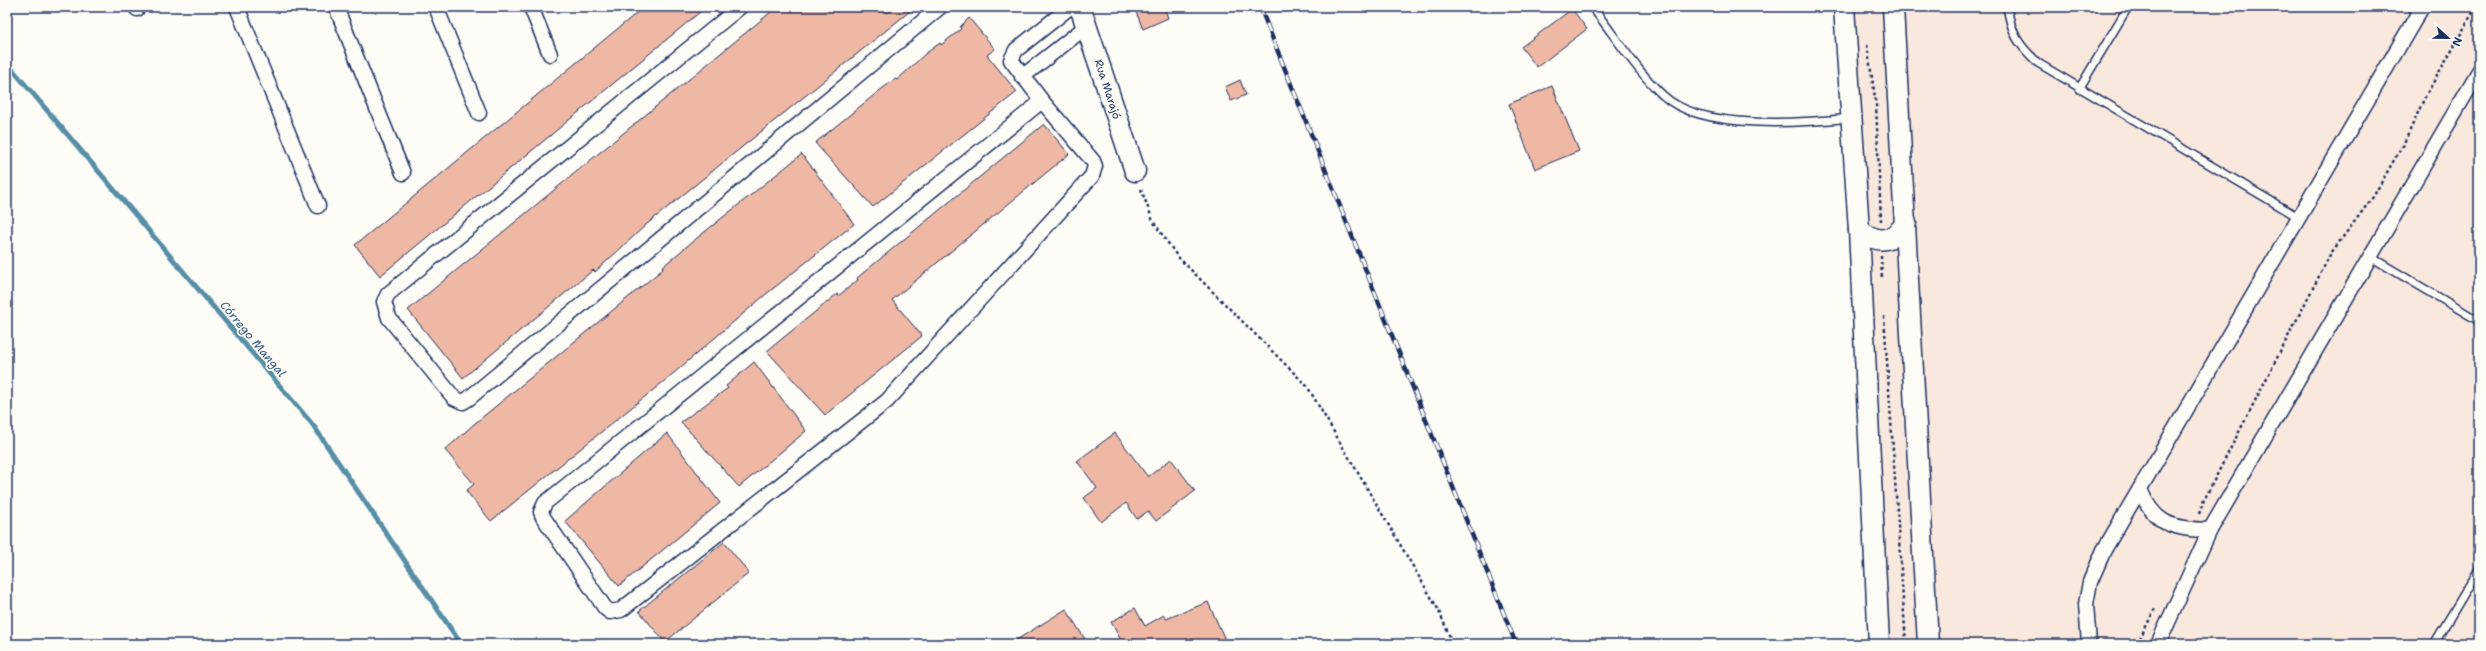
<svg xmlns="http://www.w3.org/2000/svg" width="2486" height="651" viewBox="0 0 2486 651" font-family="'Shantell Sans',sans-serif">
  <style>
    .built { fill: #f9e8de }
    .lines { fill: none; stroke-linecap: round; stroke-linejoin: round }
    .stream { stroke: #568ea6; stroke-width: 5 }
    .building { fill: #efb8a4; stroke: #1b2f5e }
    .lane-casing { stroke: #1b2f5e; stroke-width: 10 }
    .street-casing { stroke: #1b2f5e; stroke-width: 17 }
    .secondary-casing { stroke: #1b2f5e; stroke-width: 23 }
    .path { stroke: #1b2f5e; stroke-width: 2.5; stroke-dasharray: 3 3; stroke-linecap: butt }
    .lane { stroke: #fdfcf7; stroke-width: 7 }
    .street { stroke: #fdfcf7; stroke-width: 14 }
    .secondary { stroke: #fdfcf7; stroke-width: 20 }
    .rail-casing { stroke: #1b2f5e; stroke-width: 4.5 }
    .rail { stroke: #fdfcf7; stroke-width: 3; stroke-dasharray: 9; stroke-linecap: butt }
    .labels { text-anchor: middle; stroke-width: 3.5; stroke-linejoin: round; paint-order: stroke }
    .street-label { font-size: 11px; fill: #1b2f5e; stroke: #fdfcf7 }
    .water-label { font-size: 12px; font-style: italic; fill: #385f82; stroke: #fdfcf7 }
  </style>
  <rect width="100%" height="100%" fill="#fdfcf7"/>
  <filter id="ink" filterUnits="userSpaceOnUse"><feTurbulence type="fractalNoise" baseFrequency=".025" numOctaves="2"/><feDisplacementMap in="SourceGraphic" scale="8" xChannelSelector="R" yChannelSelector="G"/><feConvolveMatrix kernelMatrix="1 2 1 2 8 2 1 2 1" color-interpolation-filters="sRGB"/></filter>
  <g filter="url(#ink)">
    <!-- built -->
    <path class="built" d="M1854 7H2479V644H1879Z"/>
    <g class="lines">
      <!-- stream -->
      <path class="stream" d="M7 63 313 425 461 644"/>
    </g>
    <!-- building -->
    <g class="building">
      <path d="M644 7H706L380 276 355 245Z"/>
      <path d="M777 7H883L888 13 895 7H915L647 224 595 272 593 270 463 378 408 310Z"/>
      <path d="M1134 7H1164L1168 18 1143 29Z"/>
      <path d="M1572 9 1587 29 1537 67 1521 47Z"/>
      <path d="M969 18 995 49 987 55 1017 92 873 207 815 143 879 91 895 79 897 80 925 54 940 43 941 45 961 29 960 27Z"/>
      <path d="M1240 80 1246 95 1231 101 1225 87Z"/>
      <path d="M1552 86 1579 151 1535 169 1509 104Z"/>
      <path d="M1044 124 1069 154 892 300 922 336 825 415 767 351 837 294 838 296 858 280 857 278Z"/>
      <path d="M802 154 854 224 765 295 668 378 491 521 466 491 474 484 445 450 474 424 663 269 662 267 692 242Z"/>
      <path d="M754 362 806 431 739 487 681 422 728 388 726 386Z"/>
      <path d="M667 433 720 503 619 586 565 521Z"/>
      <path d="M1115 433 1148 477 1171 459 1195 491 1156 521 1148 511 1137 519 1126 503 1101 522 1084 498 1097 488 1077 461Z"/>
      <path d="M724 542 749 573 665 642 639 611Z"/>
      <path d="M1208 602 1227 644H1123L1111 622 1135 608 1145 626 1164 615 1166 619Z"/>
      <path d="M1066 609 1088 644H1010Z"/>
    </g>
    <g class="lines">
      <defs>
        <g id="lane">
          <path d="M1592 7C1613 33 1644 82 1670 101 1711 130 1803 123 1851 118"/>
          <path d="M2007 7C2012 35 2018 44 2038 63L2298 217"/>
          <path d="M2079 89 2128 7"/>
          <path d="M2369 256 2479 321"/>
          <path d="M2434 644 2479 569"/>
        </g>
        <g id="street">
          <path d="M136 7 137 9"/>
          <path d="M237 7 318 206"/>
          <path d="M336 7 403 173"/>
          <path d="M436 7 479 113"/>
          <path d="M531 7 550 54"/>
          <path d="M740 7 388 294 384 302 389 318 454 398 463 402 468 399 940 7"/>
          <path d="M1022 77 1087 26"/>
          <path d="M1042 101 545 503 541 512 543 517 605 608 610 612 621 610 887 401 1092 176 1095 166 1093 161 1042 101 1011 60 1016 50 1070 7"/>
          <path d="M2140 489C2154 525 2173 529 2210 530"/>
          <path d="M2089 644 2086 604 2090 582 2104 550 2422 7"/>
          <path d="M2158 644 2210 530 2479 71"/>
        </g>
        <g id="secondary">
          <path d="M1080 7 1135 171"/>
          <path d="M1844 7 1859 230 1879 644"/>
          <path d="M1893 7 1928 644"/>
          <path d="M1859 230C1877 244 1892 243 1906 223"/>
        </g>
      </defs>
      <!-- lane casing -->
      <use href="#lane" class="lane-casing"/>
      <!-- street casing -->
      <use href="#street" class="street-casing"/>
      <!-- secondary casing -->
      <use href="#secondary" class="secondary-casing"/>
      <!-- path -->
      <g class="path">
        <path d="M1867 45 1876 104 1881 221"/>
        <path d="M1141 189 1153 221 1177 256 1307 386 1438 609 1453 644"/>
        <path d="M1881 256 1882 279"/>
        <path d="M1884 316 1906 644"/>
        <path d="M2199 514 2204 500 2331 253 2373 197 2406 139 2425 97 2476 7"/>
        <path d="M2137 644 2155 609"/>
      </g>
      <!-- lane -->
      <use href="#lane" class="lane"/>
      <!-- street -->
      <use href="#street" class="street"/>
      <!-- secondary -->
      <use href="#secondary" class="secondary"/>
      <defs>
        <path id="rail" d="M1260 7 1516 644"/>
      </defs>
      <!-- rail casing -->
      <use href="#rail" class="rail-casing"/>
      <!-- rail -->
      <use href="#rail" class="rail"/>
    </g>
  </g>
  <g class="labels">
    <!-- street labels -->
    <g class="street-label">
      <text transform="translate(1108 89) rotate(72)" y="4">Rua Marajó</text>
    </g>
    <!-- water labels -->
    <g class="water-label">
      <text transform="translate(253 339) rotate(50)" y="4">Córrego Mangal</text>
    </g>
  </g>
  <!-- margin -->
  <rect width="2486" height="651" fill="none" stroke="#fdfcf7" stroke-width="24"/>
  <rect x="12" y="12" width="2462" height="627" fill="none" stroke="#1b2f5e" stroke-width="1.5" filter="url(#ink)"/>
  <!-- north arrow -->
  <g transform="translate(2448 38) rotate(112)" stroke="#fdfcf7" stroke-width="3" paint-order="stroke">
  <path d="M0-3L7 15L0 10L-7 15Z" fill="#1b2f5e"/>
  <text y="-6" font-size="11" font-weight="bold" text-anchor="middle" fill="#1b2f5e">N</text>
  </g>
</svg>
